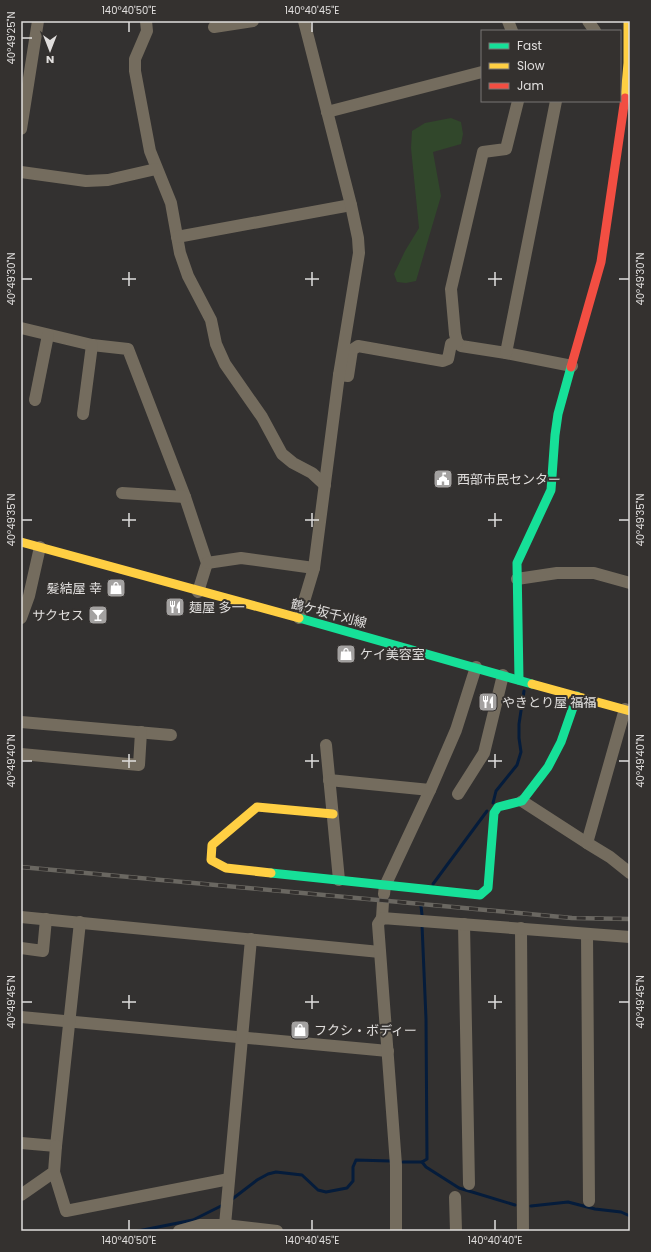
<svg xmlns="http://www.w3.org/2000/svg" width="651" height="1252" viewBox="0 0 651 1252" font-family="Poppins,'Noto Sans JP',sans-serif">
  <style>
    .green { fill: #31472b }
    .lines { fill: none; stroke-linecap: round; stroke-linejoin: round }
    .stream { stroke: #051c3b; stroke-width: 3 }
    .street { stroke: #746c5e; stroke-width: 12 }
    .fast { stroke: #16e098; stroke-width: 9 }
    .slow { stroke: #ffcf43; stroke-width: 9 }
    .jam { stroke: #f24e42; stroke-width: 9 }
    .rail-casing { stroke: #6a6761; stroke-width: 4.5 }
    .rail { stroke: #34312f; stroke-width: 3; stroke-dasharray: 9; stroke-linecap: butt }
    .ticks { fill: none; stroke: #e0dedd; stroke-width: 1.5 }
    .labels { text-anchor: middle; stroke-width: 4; stroke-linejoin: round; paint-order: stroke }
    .poi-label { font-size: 13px; fill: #e0dedd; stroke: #34312f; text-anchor: start }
    .street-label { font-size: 13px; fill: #e0dedd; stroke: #34312f }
    .neatline { fill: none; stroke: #e0dedd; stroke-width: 1.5 }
    .ticks-label { font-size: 10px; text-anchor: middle; fill: #e0dedd }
  </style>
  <rect width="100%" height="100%" fill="#333130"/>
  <!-- green -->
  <path class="green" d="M451 118 461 122 463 134 461 144 433 152 441 196 416 281 406 283 397 282 394 274 405 251 419 228 411 148 412 131 425 123Z"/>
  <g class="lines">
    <!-- stream -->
    <g class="stream">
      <path d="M493 803 496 791 517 765 521 752 519 738V724L524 691"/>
      <path d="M433 884 487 811"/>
      <path d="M421 906 422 915"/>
      <path d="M403 1162H422L427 1159 426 1019 422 925"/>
      <path d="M422 1162 426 1167 459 1188 515 1205"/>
      <path d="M231 1200 257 1180 268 1174 276 1172 302 1175 318 1190 326 1192 347 1188 353 1181V1167L356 1160 390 1161"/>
      <path d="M531 1206 568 1202 595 1209 621 1212 630 1216"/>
      <path d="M138 1231 193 1220 223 1205"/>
    </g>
    <!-- street -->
    <g class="street">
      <path d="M146 21 147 31 135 59V71L150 151 171 203 180 253 188 276 211 320 216 344 225 364 262 417 282 454 293 463 312 473 325 485"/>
      <path d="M508 21 512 31"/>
      <path d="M588 21 595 31"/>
      <path d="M214 27 253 21"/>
      <path d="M327 112 482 72"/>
      <path d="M21 129 38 21"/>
      <path d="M21 172 86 181 108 180 156 169"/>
      <path d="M177 237 351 205"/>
      <path d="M21 328 92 345 128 349 185 497 207 563 198 592"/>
      <path d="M457 342 461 346 506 353 572 366"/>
      <path d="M506 353 556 101"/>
      <path d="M339 375 348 376 352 350 358 346 443 361 448 359 451 344 457 342 455 334 451 289 483 152 506 149 518 101"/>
      <path d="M35 400 48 335"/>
      <path d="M83 414 92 345"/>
      <path d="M122 493 185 497"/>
      <path d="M207 563 241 558 314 568"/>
      <path d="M517 579 557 573H594L630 583"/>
      <path d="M21 618 29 596 40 547"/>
      <path d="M299 618 314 568 339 375 359 253 358 238 351 205 304 21"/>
      <path d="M21 722 171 735"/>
      <path d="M326 745 339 880"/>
      <path d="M21 754 139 765 141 732"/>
      <path d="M329 780 430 790"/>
      <path d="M458 794 484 753 503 675"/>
      <path d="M522 801 587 843 610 857 630 873"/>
      <path d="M587 843 625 709"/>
      <path d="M384 894 385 886 430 790 456 730 476 667"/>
      <path d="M21 917 380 952"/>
      <path d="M382 918 383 902"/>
      <path d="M464 924 469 1184"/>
      <path d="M521 928 523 1231"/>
      <path d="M587 934 589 1201"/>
      <path d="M21 948 43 951 46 919"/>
      <path d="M21 1017 388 1051"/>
      <path d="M21 1143 56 1146 80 922"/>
      <path d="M54 1172 66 1211 229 1179"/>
      <path d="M21 1195 54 1172 56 1146"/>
      <path d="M455 1197 456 1231"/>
      <path d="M225 1225 251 939"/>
      <path d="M179 1231 200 1225H225L277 1231"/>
      <path d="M396 1231V1165L378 924 382 918 630 937"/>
    </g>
    <!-- fast -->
    <g class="fast">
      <path d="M299 618 532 684"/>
      <path d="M519 680 517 563 551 490 555 435 558 414 571 367"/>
      <path d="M271 873 480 895 488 888 494 813 498 807 522 801 548 767 561 742 577 696"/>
    </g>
    <!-- slow -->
    <g class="slow">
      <path d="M625 98 628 63V21"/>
      <path d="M21 542 299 618"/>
      <path d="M532 684 630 711"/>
      <path d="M271 873 226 868 211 860 212 845 257 807 333 814"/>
    </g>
    <!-- jam -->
    <path class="jam" d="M571 367 601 262 625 98"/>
    <defs>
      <path id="rail" d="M21 867 572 918 630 919"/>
    </defs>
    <!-- rail casing -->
    <use href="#rail" class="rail-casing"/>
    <!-- rail -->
    <use href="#rail" class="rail"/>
  </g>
  <!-- ticks -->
  <path class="ticks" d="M129 22V32M312 22V32M22 38H32M129 272V286M312 272V286M495 272V286M22 279H32M122 279H136M305 279H319M488 279H502M619 279H629M129 513V527M312 513V527M495 513V527M22 520H32M122 520H136M305 520H319M488 520H502M619 520H629M129 754V768M312 754V768M495 754V768M22 761H32M122 761H136M305 761H319M488 761H502M619 761H629M129 995V1009M312 995V1009M495 995V1009M22 1002H32M122 1002H136M305 1002H319M488 1002H502M619 1002H629M129 1220V1230M312 1220V1230M495 1220V1230"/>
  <!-- icons -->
  <defs>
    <symbol id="civic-square" viewBox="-11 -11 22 22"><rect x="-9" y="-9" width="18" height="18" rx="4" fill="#a3a1a0" stroke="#34312f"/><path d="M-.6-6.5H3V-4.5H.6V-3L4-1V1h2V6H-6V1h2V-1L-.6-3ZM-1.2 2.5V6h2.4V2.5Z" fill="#fff"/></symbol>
    <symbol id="shop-square" viewBox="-11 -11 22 22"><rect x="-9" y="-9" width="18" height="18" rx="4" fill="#a3a1a0" stroke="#34312f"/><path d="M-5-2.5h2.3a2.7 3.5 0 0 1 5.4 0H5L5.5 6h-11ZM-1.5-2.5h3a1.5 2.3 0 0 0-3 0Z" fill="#fff"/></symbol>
    <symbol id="restaurant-square" viewBox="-11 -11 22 22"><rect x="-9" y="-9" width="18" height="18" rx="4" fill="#a3a1a0" stroke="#34312f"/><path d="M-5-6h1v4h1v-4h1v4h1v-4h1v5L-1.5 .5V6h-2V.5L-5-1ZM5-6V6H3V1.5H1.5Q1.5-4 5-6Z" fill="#fff"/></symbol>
    <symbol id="bar-square" viewBox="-11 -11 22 22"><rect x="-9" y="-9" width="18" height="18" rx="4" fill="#a3a1a0" stroke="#34312f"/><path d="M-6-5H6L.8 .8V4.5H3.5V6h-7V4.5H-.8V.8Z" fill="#fff"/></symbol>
  </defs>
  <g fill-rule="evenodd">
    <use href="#civic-square" x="432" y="468" width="22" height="22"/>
    <use href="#shop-square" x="105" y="577" width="22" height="22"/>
    <use href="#restaurant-square" x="164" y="596" width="22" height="22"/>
    <use href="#bar-square" x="87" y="604" width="22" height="22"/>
    <use href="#shop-square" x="335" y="643" width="22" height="22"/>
    <use href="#restaurant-square" x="477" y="691" width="22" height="22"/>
    <use href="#shop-square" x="289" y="1019" width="22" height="22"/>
  </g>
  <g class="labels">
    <!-- poi labels -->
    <g class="poi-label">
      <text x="457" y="484">西部市民センター</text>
      <text x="102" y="593" text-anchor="end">髪結屋 幸</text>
      <text x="189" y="612">麺屋 多一</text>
      <text x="84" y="620" text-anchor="end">サクセス</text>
      <text x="360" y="659">ケイ美容室</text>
      <text x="502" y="707">やきとり屋 福福</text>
      <text x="314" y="1035">フクシ・ボディー</text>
    </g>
    <!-- street labels -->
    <g class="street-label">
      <text transform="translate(329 613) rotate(15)" y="5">鶴ケ坂千刈線</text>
    </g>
  </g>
  <!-- border -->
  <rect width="651" height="1252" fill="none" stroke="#34312f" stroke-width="44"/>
  <!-- legend -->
  <rect x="481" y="30" width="140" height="72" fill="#34312f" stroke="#797675"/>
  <rect x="489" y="43" width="20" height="6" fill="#16e098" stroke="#797675"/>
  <text x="517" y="50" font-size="12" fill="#e0dedd">Fast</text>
  <rect x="489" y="63" width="20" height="6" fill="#ffcf43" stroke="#797675"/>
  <text x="517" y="70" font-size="12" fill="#e0dedd">Slow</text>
  <rect x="489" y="83" width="20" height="6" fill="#f24e42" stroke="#797675"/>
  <text x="517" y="90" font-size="12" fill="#e0dedd">Jam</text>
  <!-- north arrow -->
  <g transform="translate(50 50) rotate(180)" stroke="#34312f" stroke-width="3" paint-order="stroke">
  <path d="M0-3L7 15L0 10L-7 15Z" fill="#e0dedd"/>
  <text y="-6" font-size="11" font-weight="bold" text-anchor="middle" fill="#e0dedd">N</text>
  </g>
  <rect x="22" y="22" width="607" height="1208" class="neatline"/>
  <g class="ticks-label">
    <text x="129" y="14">140°40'50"E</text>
    <text x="312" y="14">140°40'45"E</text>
    <text transform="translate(11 38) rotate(-90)" y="4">40°49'25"N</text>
    <text transform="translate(640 279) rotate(-90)" y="4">40°49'30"N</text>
    <text transform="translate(11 279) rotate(-90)" y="4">40°49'30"N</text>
    <text transform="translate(640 520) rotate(-90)" y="4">40°49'35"N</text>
    <text transform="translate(11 520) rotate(-90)" y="4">40°49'35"N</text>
    <text transform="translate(640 761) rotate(-90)" y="4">40°49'40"N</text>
    <text transform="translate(11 761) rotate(-90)" y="4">40°49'40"N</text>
    <text transform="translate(11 1002) rotate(-90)" y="4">40°49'45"N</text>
    <text transform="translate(640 1002) rotate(-90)" y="4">40°49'45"N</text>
    <text x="129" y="1244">140°40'50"E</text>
    <text x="312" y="1244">140°40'45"E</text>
    <text x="495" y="1244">140°40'40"E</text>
  </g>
</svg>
